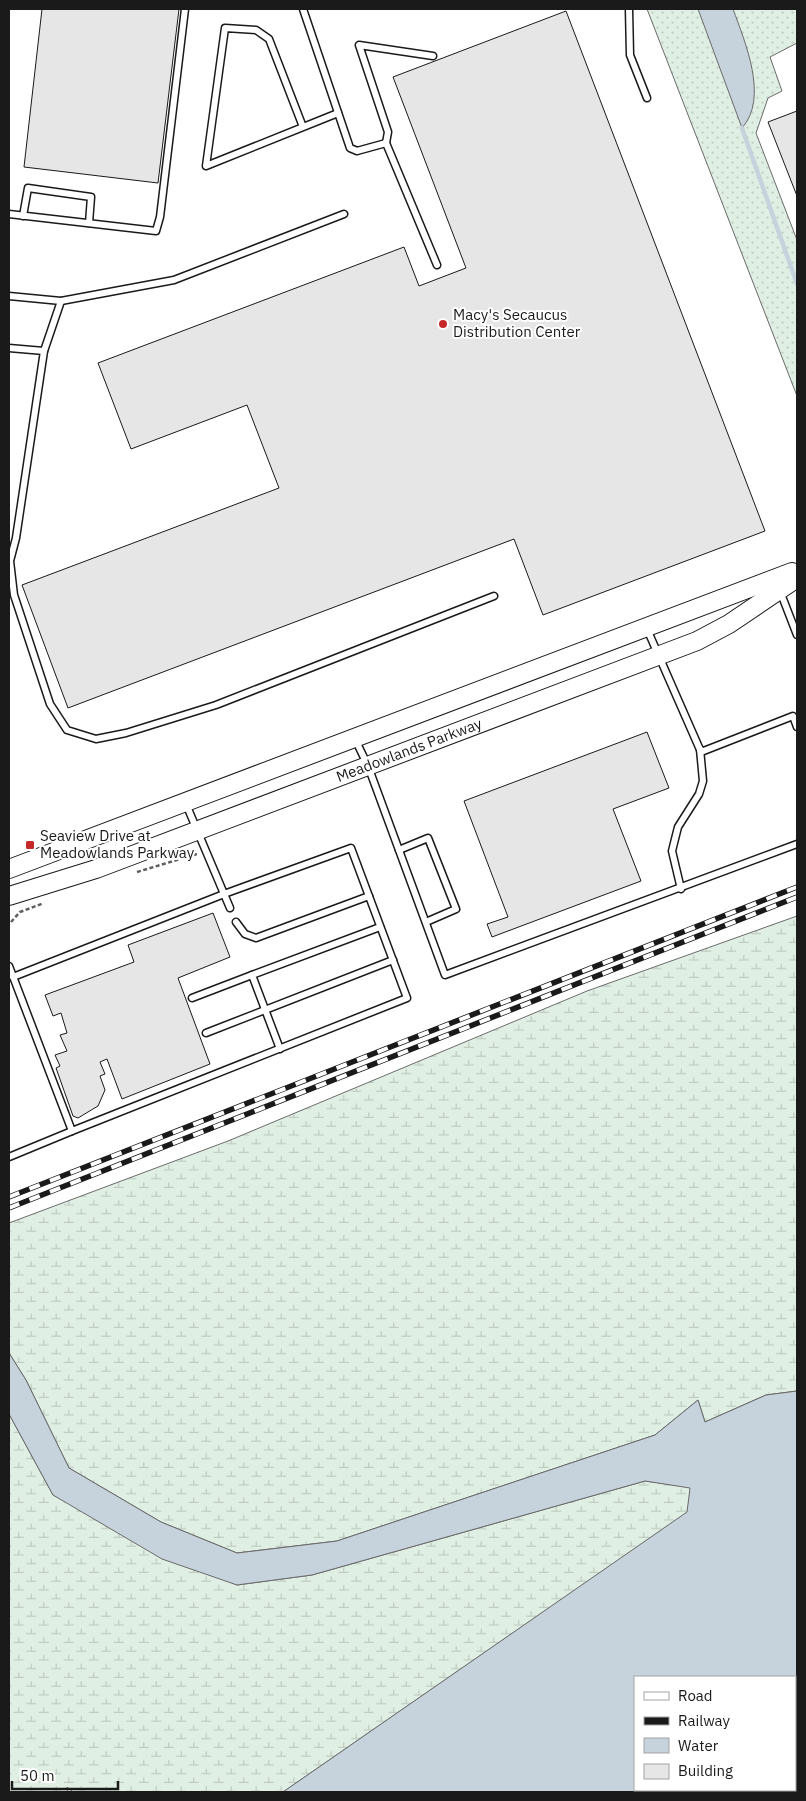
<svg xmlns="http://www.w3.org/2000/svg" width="806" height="1801" viewBox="0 0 806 1801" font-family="'IBM Plex Sans',sans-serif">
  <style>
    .grass { fill: url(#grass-dots); stroke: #6a6a6a }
    .wetland { fill: url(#wetland-marsh); stroke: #6a6a6a }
    .water { fill: #c6d2dc; stroke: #6a6a6a; fill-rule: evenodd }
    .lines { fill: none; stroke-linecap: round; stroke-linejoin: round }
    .stream { stroke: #c6d2dc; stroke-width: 4.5 }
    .building { fill: #e6e6e6; stroke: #1a1a1a }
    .lane-casing { stroke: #1a1a1a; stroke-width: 9 }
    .secondary-casing { stroke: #1a1a1a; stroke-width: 20 }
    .path { stroke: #5f5f5f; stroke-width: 2.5; stroke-dasharray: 4 2.5; stroke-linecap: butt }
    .lane { stroke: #fff; stroke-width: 6 }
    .secondary { stroke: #fff; stroke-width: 18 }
    .rail-casing { stroke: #1a1a1a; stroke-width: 5.5 }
    .rail { stroke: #fff; stroke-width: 4; stroke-dasharray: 11; stroke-linecap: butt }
    .poi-dot { fill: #c62828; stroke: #fff; stroke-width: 2 }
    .labels { text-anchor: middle; stroke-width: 4; stroke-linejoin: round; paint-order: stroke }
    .poi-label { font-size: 15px; fill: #1a1a1a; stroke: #fff; text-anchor: start }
    .street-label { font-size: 15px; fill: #1a1a1a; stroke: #fff }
  </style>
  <defs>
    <pattern id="grass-dots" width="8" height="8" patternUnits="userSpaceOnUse" patternTransform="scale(1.25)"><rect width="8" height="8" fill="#e0efe3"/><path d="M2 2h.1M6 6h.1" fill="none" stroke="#c0ccc2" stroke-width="1.8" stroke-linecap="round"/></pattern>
    <pattern id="wetland-marsh" width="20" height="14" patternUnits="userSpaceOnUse" patternTransform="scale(1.25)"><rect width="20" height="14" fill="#e0efe3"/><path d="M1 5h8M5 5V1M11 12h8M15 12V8" fill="none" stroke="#c0ccc2"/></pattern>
  </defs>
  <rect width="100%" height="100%" fill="#fff"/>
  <!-- grass -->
  <path class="grass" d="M647 9H797V43L770 57 782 91 768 98 756 133 797 240V396Z"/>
  <!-- wetland -->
  <g class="wetland">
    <path d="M797 916V1391L766 1395 705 1422 698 1400 655 1435 337 1541 237 1553 161 1522 69 1468 26 1380 9 1353V1223L228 1141 587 991Z"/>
    <path d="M9 1414 53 1495 237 1585 312 1575 645 1481 691 1487 688 1512 283 1792H73L67 1787 68 1792H9Z"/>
  </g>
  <!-- water -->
  <g class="water">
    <path d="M698 9H733C745 42 769 98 742 128Z"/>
    <path d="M9 1353 26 1380 69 1468 161 1522 237 1553 337 1541 655 1435 698 1400 705 1422 766 1395 797 1391V1792H283L687 1512 690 1488 645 1481 312 1575 237 1585 162 1559 53 1495 9 1414ZM795 1677V1790H635V1677Z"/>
  </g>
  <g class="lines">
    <!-- stream -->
    <path class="stream" d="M742 128 797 284"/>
  </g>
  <!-- building -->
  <g class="building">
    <path d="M42 9H179L158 183 24 167Z"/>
    <path d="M566 11 765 531 543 615 514 539 68 708 22 585 279 488 247 405 131 449 98 363 404 247 419 286 466 268 393 77Z"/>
    <path d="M797 111V196L768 122Z"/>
    <path d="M647 732 669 788 613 809 641 881 492 937 487 924 508 917 464 801Z"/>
    <path d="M213 913 230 957 178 978 210 1064 122 1099 107 1059 100 1062 105 1074 100 1076 105 1090 98 1106 78 1118 73 1116 56 1068 60 1066 55 1055 67 1051 60 1035 67 1033 61 1013 53 1016 45 995 134 962 128 945Z"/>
  </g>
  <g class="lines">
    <defs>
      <g id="lane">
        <path d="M303 9 350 148 357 151 386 143"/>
        <path d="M629 9 630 55 647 98"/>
        <path d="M433 56 359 45 388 132 386 143 437 265"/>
        <path d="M303 127 269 39 256 30 225 28 206 166 338 113"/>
        <path d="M9 214 156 231 160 217 185 9"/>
        <path d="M23 216 28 188 91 197 89 223"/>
        <path d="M9 296 61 301 174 280 344 214"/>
        <path d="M9 348 44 351 16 538 10 561 14 595 50 704 67 730 96 739 126 733 216 705 494 596"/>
        <path d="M44 351 61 301"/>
        <path d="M780 591 797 635"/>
        <path d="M647 629 701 752 793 716 797 727"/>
        <path d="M355 739 368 766 445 975 797 844"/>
        <path d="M186 804 230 908"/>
        <path d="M399 850 428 838 456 909 426 922"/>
        <path d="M681 889 672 851 678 827 699 794 703 781 700 749"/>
        <path d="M236 922 245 934 256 938 369 896"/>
        <path d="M9 966 72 1131 9 1157"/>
        <path d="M13 977 224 894 351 848 407 998 72 1131"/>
        <path d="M192 998 252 975"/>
        <path d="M206 1033 393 960"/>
        <path d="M280 1049 252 975 380 927"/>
      </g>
      <g id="secondary">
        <path d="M9 869 792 572"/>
        <path id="s1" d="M9 896 96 869 697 641 729 624 797 578"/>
      </g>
    </defs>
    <!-- lane casing -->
    <use href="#lane" class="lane-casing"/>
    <!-- secondary casing -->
    <use href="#secondary" class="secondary-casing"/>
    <!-- path -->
    <g class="path">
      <path d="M137 872 197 854"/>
      <path d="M11 922 20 912 44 903"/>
    </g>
    <!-- lane -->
    <use href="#lane" class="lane"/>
    <!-- secondary -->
    <use href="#secondary" class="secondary"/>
    <defs>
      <g id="rail">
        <path d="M9 1197 797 887"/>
        <path d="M9 1208 797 897"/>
      </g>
    </defs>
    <!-- rail casing -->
    <use href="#rail" class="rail-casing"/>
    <!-- rail -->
    <use href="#rail" class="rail"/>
  </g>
  <!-- markers -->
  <g class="poi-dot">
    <circle cx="443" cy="324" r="5"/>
    <rect x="25" y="840" width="10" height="10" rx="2.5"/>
  </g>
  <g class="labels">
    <!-- poi labels -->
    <g class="poi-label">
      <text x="453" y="320">Macy's Secaucus<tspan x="453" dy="17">Distribution Center</tspan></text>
      <text x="40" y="841">Seaview Drive at<tspan x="40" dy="17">Meadowlands Parkway</tspan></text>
    </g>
    <!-- street labels -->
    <g class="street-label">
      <text dy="5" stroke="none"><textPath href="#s1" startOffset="426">Meadowlands Parkway</textPath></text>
    </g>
  </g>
  <!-- border -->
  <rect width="806" height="1801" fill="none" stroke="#1a1a1a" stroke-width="20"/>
  <!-- legend -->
  <rect x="634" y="1676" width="162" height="115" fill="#ffffff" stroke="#a3a3a3"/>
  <rect x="644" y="1692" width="25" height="8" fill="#ffffff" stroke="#a3a3a3"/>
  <text x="678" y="1701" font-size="15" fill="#1a1a1a">Road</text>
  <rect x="644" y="1717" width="25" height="8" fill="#1a1a1a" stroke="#a3a3a3"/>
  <text x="678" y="1726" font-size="15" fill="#1a1a1a">Railway</text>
  <rect x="644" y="1738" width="25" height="15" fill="#c6d2dc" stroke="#a3a3a3"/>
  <text x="678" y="1751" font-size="15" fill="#1a1a1a">Water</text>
  <rect x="644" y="1764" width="25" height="15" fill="#e6e6e6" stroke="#a3a3a3"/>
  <text x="678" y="1776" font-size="15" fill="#1a1a1a">Building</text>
  <!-- scale -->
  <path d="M12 1781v8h106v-8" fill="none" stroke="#1a1a1a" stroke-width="2.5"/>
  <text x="20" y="1781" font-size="15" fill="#1a1a1a" stroke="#ffffff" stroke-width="4" paint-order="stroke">50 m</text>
</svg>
